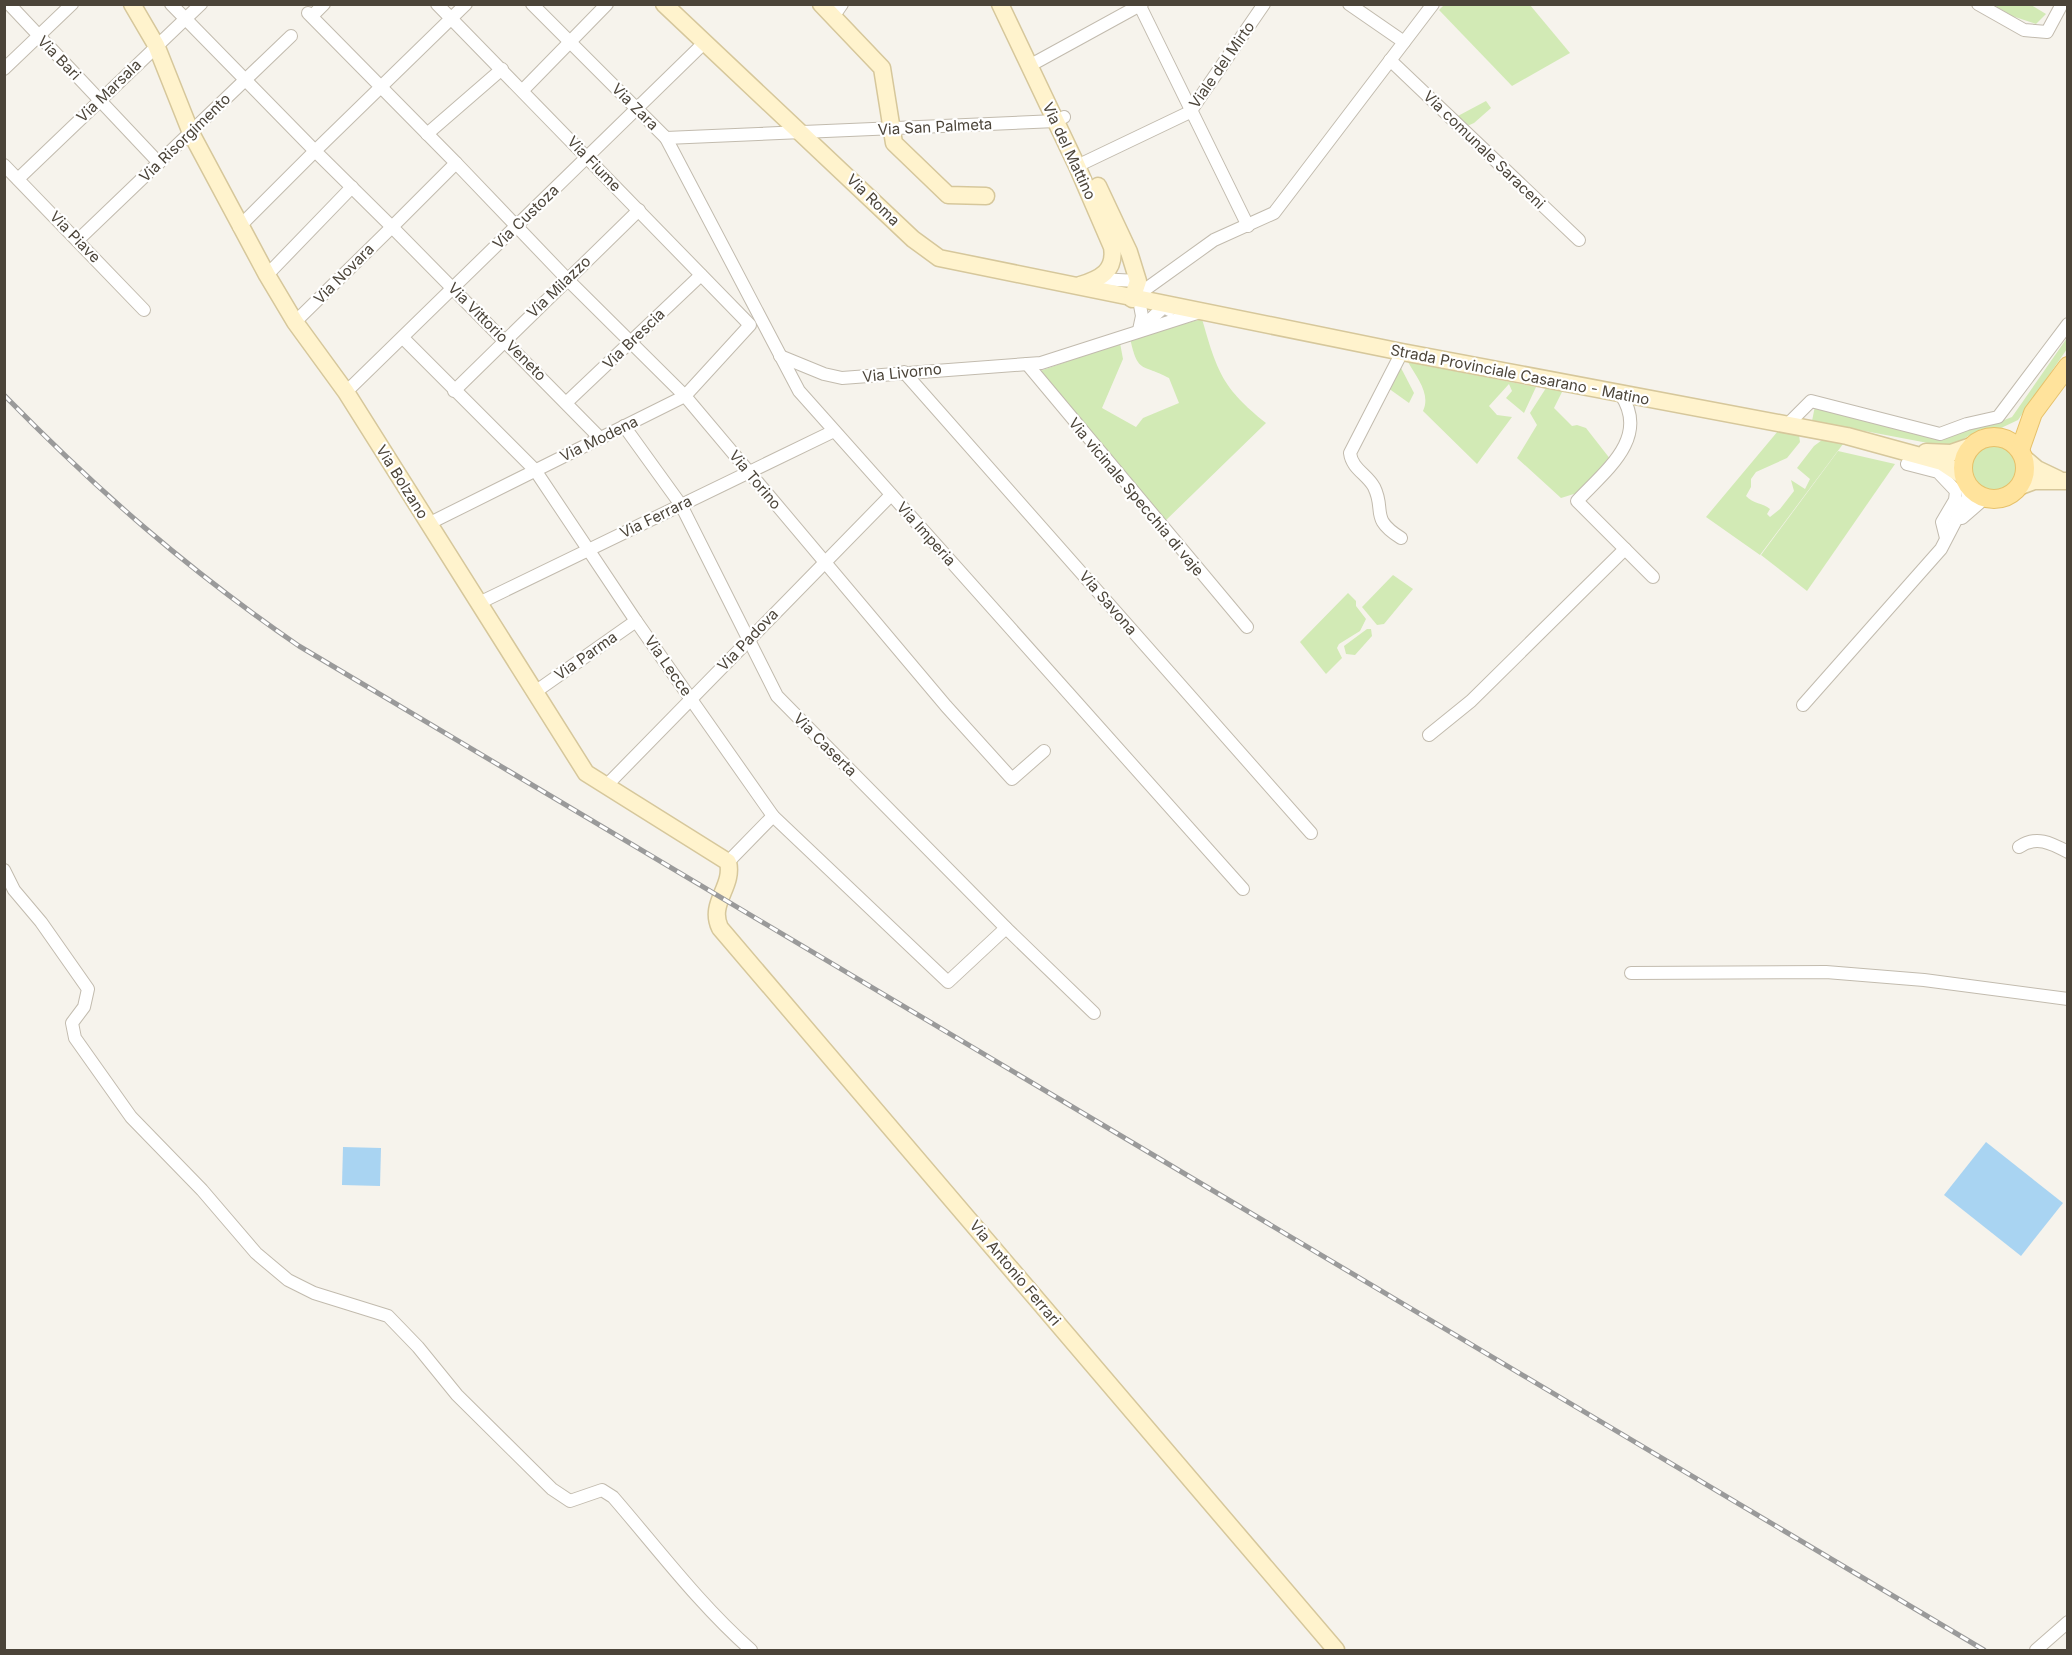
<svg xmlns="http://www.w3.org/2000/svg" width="2072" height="1655" viewBox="0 0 2072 1655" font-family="Inter,sans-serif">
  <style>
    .green { fill: #d2eab5 }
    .water { fill: #a9d4f2 }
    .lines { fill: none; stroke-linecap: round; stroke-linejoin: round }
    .street-casing { stroke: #c2bbae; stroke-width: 14 }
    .secondary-casing { stroke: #d6c79b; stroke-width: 19 }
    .primary-casing { stroke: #e6c16a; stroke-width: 20 }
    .street { stroke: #fff; stroke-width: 12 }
    .secondary { stroke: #fff3cd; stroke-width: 16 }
    .primary { stroke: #ffe39c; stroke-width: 18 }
    .rail-casing { stroke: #9a9a9a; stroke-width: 5 }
    .rail { stroke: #fff; stroke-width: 3; stroke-dasharray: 9; stroke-linecap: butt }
    .labels { text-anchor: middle; stroke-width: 4.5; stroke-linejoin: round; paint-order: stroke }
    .street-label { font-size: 15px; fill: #4b4439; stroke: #fff }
  </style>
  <rect width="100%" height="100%" fill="#f6f3ec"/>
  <!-- green -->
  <g class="green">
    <path d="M1444 5H1530L1570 53 1512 86 1439 10Z"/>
    <path d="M1994 5H2031L2046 14 2036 24 2012 16Z"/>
    <path d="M1486 101 1491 108 1474 123 1465 127 1456 117Z"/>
    <path d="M1202 319C1217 371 1222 388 1266 423L1162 524 1040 371 1120 343 1123 359 1102 408 1136 427 1143 418 1179 403 1169 378C1142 363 1138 375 1130 338Z"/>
    <path d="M2067 338V349L2018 420 2001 428 1981 429 1949 447 1812 421 1815 406 1942 439 1977 425 1999 422 2012 417Z"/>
    <path d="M1408 362 1536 387 1524 413 1506 398 1512 391 1509 384 1489 406 1497 415 1512 417 1477 464 1423 411C1431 394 1417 378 1408 362Z"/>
    <path d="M1400 366 1414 393 1409 403 1388 388Z"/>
    <path d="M1546 388 1563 390 1554 408 1572 426 1577 425 1586 428 1611 460 1577 493 1561 498 1517 458 1537 425 1530 413Z"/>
    <path d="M1778 431 1799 435 1800 442 1787 458 1756 472 1751 479V487L1746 496C1753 504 1763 503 1770 509L1767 514 1770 517 1780 509 1794 491 1791 480 1805 489 1810 479 1797 468 1814 446 1822 440 1843 444 1760 555 1706 517Z"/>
    <circle cx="1993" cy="467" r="25"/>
    <path d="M1838 451 1895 464 1807 591 1761 555Z"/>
    <path d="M1393 575 1413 589 1384 624 1377 625 1362 607Z"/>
    <path d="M1348 593 1356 601V606L1366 619 1360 631 1339 644 1337 648 1342 658 1326 674 1300 642Z"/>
    <path d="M1367 629H1371L1372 636 1355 655 1346 654 1344 646Z"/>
  </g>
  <!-- water -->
  <g class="water">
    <path d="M1986 1142 2063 1203 2021 1256 1944 1195Z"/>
    <path d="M343 1147 381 1148 380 1186 342 1185Z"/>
  </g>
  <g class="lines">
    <defs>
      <g id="street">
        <path d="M9 4 159 163"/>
        <path d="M171 4 315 151 239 227"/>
        <path d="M532 4 666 138 1056 121 1064 117"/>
        <path d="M1139 4 1248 226"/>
        <path d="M1349 4 1404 42"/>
        <path d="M1978 4 2024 30 2047 32 2062 4"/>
        <path d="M308 13 456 163 392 227 315 151 466 4"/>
        <path d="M312 16 324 4"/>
        <path d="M833 17 842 4"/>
        <path d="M1390 60 1579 240"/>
        <path d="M1029 66 1142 4"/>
        <path d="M4 69 72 4"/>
        <path d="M523 90 607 4"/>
        <path d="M427 134 502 69"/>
        <path d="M666 138 799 391 1243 889"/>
        <path d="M456 163 567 279 685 396 946 706 1012 779 1044 751"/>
        <path d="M4 165 144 310"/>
        <path d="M1077 166 1190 112 1264 4"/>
        <path d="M18 179 201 4"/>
        <path d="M78 240 291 36"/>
        <path d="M267 275 352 187"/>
        <path d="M1098 279 1138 281"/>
        <path d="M1132 299 1214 240 1274 213 1433 4"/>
        <path d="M295 322 392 227 600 438"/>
        <path d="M1141 328 1166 305 1169 310"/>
        <path d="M1139 330 1142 316 1139 300"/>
        <path d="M403 338 535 470 636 621 773 816 948 982 1006 928"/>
        <path d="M780 356 824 374 842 378 1041 363 1200 312"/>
        <path d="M1027 364 1247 627"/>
        <path d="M904 372 1311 833"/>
        <path d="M454 391 639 210"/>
        <path d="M346 392 705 42"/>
        <path d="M1621 395C1650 438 1605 471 1577 501L1653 577"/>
        <path d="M567 402 701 275"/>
        <path d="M1788 424 1811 401 1940 434 1967 424 1998 417 2068 324"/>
        <path d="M624 426 681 505 777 696 1006 928 1094 1013"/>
        <path d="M1907 464 1938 472 1956 491 1955 500 1942 522 1946 538"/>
        <path d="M1962 518 1985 498"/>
        <path d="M428 524 685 396 750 325 437 4"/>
        <path d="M1401 538C1369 518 1386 511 1374 487 1367 474 1352 469 1350 453L1402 352"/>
        <path d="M479 603 834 431"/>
        <path d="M535 692 636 621"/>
        <path d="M1803 705 1941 549 1968 497 1967 484"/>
        <path d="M1429 735 1471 701 1625 549"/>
        <path d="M606 786 891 495"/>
        <path d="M2019 847C2036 835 2051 843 2068 852"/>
        <path d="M728 862 773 816"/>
        <path d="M4 870 14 890 41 922 88 989 84 1007 72 1023 75 1038 131 1117 202 1190 256 1253 288 1280 314 1293 388 1316 418 1347 457 1395 552 1489 570 1501 602 1490 613 1497C658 1549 699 1604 751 1650"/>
        <path d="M1631 973 1826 972 1924 980 2068 999"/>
        <path d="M2036 1650 2068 1622"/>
      </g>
      <g id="secondary">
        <path d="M132 4 156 45 191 133 267 275 295 322 346 392 586 773 728 862C734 887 708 903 720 928L1336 1650"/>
        <path d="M664 4 913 239 939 258 1402 352 1847 436 1942 462 1963 476"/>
        <path d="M821 4 882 68 894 143 948 195 986 196"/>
        <path d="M1000 4 1077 166 1112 247C1116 271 1100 279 1080 285"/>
        <path d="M1098 186 1129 252 1138 281 1132 299"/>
        <path d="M1926 452 1951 453 1971 446"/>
        <path d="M2024 458 2037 469 2058 479"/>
        <path d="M2018 487 2034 481H2068"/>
      </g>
      <g id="primary">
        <circle cx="1994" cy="468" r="31"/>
        <path d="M2020 450 2033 413 2068 366"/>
      </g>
    </defs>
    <!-- street casing -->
    <use href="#street" class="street-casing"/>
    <!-- secondary casing -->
    <use href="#secondary" class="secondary-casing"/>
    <!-- primary casing -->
    <use href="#primary" class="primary-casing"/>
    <!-- street -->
    <use href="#street" class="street"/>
    <!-- secondary -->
    <use href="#secondary" class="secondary"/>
    <!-- primary -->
    <use href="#primary" class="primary"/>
    <defs>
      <path id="rail" d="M4 395C99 492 187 569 299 646L1984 1650"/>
    </defs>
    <!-- rail casing -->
    <use href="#rail" class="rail-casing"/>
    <!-- rail -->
    <use href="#rail" class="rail"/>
  </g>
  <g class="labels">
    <!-- street labels -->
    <g class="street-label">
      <text transform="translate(59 58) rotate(46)" y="5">Via Bari</text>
      <text transform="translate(1222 65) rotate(-55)" y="5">Viale del Mirto</text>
      <text transform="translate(109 91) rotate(-44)" y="5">Via Marsala</text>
      <text transform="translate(635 107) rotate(45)" y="5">Via Zara</text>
      <text transform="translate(935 127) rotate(-3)" y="5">Via San Palmeta</text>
      <text transform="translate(185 138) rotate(-44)" y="5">Via Risorgimento</text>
      <text transform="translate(1484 150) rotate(44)" y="5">Via comunale Saraceni</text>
      <text transform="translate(1069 151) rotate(65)" y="5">Via del Mattino</text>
      <text transform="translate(594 164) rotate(46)" y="5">Via Fiume</text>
      <text transform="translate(873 200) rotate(44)" y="5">Via Roma</text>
      <text transform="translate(526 217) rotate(-44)" y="5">Via Custoza</text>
      <text transform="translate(75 237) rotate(46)" y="5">Via Piave</text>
      <text transform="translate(344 274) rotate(-45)" y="5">Via Novara</text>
      <text transform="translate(559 287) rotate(-44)" y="5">Via Milazzo</text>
      <text transform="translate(497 332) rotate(45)" y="5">Via Vittorio Veneto</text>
      <text transform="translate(634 339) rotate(-44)" y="5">Via Brescia</text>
      <text transform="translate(902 373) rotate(-6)" y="5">Via Livorno</text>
      <text transform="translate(1520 375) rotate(11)" y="5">Strada Provinciale Casarano - Matino</text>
      <text transform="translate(599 439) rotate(-26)" y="5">Via Modena</text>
      <text transform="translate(755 480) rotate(50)" y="5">Via Torino</text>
      <text transform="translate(402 482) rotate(58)" y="5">Via Bolzano</text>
      <text transform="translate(1136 497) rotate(50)" y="5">Via vicinale Specchia di vaje</text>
      <text transform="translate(656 517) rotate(-26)" y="5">Via Ferrara</text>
      <text transform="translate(926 534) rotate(48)" y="5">Via Imperia</text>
      <text transform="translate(1108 603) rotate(49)" y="5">Via Savona</text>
      <text transform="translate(748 640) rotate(-46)" y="5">Via Padova</text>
      <text transform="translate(586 656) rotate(-35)" y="5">Via Parma</text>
      <text transform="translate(668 666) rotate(55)" y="5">Via Lecce</text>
      <text transform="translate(825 745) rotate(45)" y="5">Via Caserta</text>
      <text transform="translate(1015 1273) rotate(50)" y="5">Via Antonio Ferrari</text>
    </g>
  </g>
  <!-- border -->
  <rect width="2072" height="1655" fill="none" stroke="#4b4439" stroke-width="12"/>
</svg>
